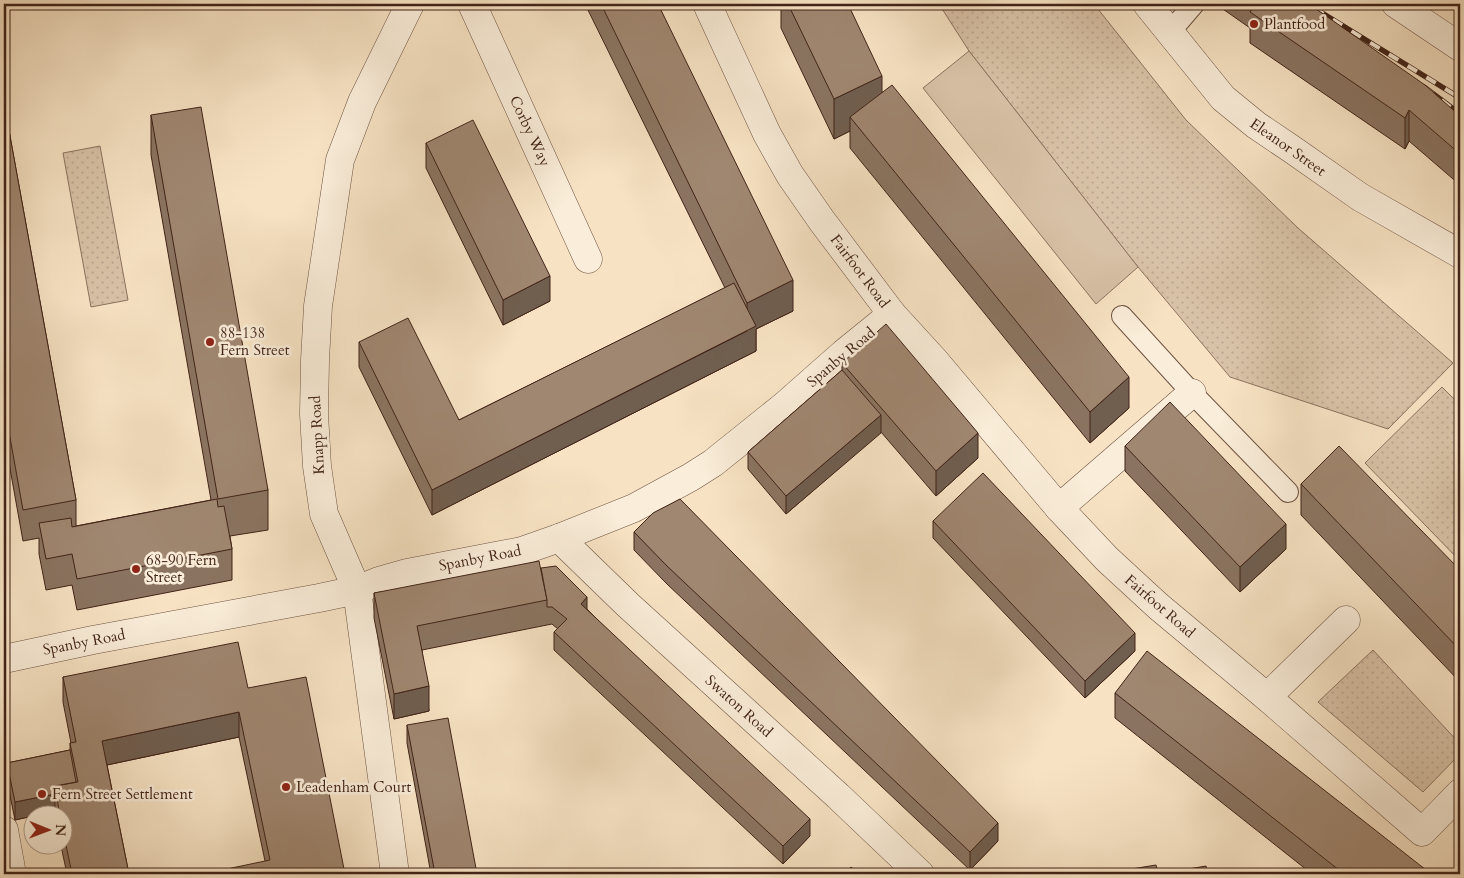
<svg xmlns="http://www.w3.org/2000/svg" width="1464" height="878" viewBox="0 0 1464 878" font-family="Cardo,serif">
  <style>
    .green { fill: url(#green-dots); stroke: #8c7260 }
    .pitch { fill: #d8c2a7; stroke: #8c7260 }
    .lines { fill: none; stroke-linecap: round; stroke-linejoin: round }
    .service-casing { stroke: #6e5343; stroke-width: 22 }
    .minor-casing { stroke: #6e5343; stroke-width: 29 }
    .service { stroke: #faedd9; stroke-width: 20 }
    .minor { stroke: #faedd9; stroke-width: 28 }
    .rail-casing { stroke: #412318; stroke-width: 5.5 }
    .rail { stroke: #faedd9; stroke-width: 4; stroke-dasharray: 11; stroke-linecap: butt }
    .wall { fill: #8a7461; stroke: #412318 }
    .shaded-wall { fill: #705e4f; stroke: #412318 }
    .building { fill: #a08771; stroke: #412318 }
    .poi-dot { fill: #8f2418; stroke: #faedd9; stroke-width: 2 }
    .labels { text-anchor: middle; stroke-width: 5; stroke-linejoin: round; paint-order: stroke }
    .poi-label { font-size: 15px; fill: #412318; stroke: #faedd9; text-anchor: start }
    .street-label { font-size: 15px; fill: #412318; stroke: #faedd9 }
  </style>
  <defs>
    <pattern id="green-dots" width="8" height="8" patternUnits="userSpaceOnUse" patternTransform="scale(1.25)"><rect width="8" height="8" fill="#d8c2a7"/><path d="M2 2h.1M6 6h.1" fill="none" stroke="#bba68f" stroke-width="1.8" stroke-linecap="round"/></pattern>
  </defs>
  <rect width="100%" height="100%" fill="#f7e3c4"/>
  <filter id="stains"><feTurbulence type="fractalNoise" baseFrequency=".004" numOctaves="4"/><feColorMatrix values="0 0 0 0 .2 0 0 0 0 .09 0 0 0 0 .02 0 0 0 .5 -.17"/></filter>
  <radialGradient id="worn" r=".72"><stop offset=".6" stop-color="#630" stop-opacity="0"/><stop offset="1" stop-color="#630" stop-opacity=".3"/></radialGradient>
  <!-- green -->
  <g class="green">
    <path d="M939 4H1094L1186 120 1298 228 1453 363 1388 429 1230 377 1138 267 969 51Z"/>
    <path d="M100 146 128 300 91 307 63 153Z"/>
    <path d="M1442 387 1460 405V561L1365 463Z"/>
    <path d="M1373 650 1460 744V754L1423 792 1318 702Z"/>
  </g>
  <!-- pitch -->
  <path class="pitch" d="M969 51 1138 267 1096 304 923 88Z"/>
  <g class="lines">
    <defs>
      <g id="service">
        <path d="M1170 32 1194 4"/>
        <path d="M1122 316 1192 393 1288 492"/>
      </g>
      <g id="minor">
        <path d="M472 4 588 259"/>
        <path d="M707 4 767 134 790 175 822 221 892 314 935 361 1059 508 1107 559 1158 606 1267 697 1422 832 1460 793"/>
        <path d="M1147 4 1223 98 1256 125 1293 150 1360 197 1460 254"/>
        <path d="M1396 4 1460 47"/>
        <path d="M1059 508 1192 393"/>
        <path d="M559 538 628 605 838 796 920 874"/>
        <path d="M4 659 93 640 319 598 357 590 379 581 407 573 522 551 559 538 634 508 691 477 713 463 784 406 844 353 892 314"/>
        <path d="M1267 697 1346 620"/>
        <path d="M4 830 12 874"/>
        <path d="M395 874 357 590 324 514 317 466 314 414 315 360 318 306 340 160 362 102 410 4"/>
      </g>
    </defs>
    <!-- service casing -->
    <use href="#service" class="service-casing"/>
    <!-- minor casing -->
    <use href="#minor" class="minor-casing"/>
    <!-- service -->
    <use href="#service" class="service"/>
    <!-- minor -->
    <use href="#minor" class="minor"/>
    <defs>
      <g id="rail">
        <path d="M1314 8 1460 98"/>
        <path d="M1424 87 1460 114"/>
      </g>
    </defs>
    <!-- rail casing -->
    <use href="#rail" class="rail-casing"/>
    <!-- rail -->
    <use href="#rail" class="rail"/>
  </g>
  <!-- wall -->
  <g class="wall">
    <path d="M585 4H658L793 311 756 329V351L432 515 359 367V342L459 420 725 288Z"/>
    <path d="M781 4H848L882 92 1129 408 1090 443 850 148V131L834 139 781 28Z"/>
    <path d="M1220 4H1309L1460 116V185L1409 141 1405 149 1250 43V28L1220 7Z"/>
    <path d="M4 103 76 500V526L211 500 151 155V115L268 490V530L230 536 232 549V580L77 610 72 585 46 590 39 554V538L23 541 4 435Z"/>
    <path d="M426 143 550 301 503 325 426 168Z"/>
    <path d="M842 363 978 458 936 496 881 432 786 514 748 469V452L842 370Z"/>
    <path d="M1125 446 1286 549 1240 592 1125 471Z"/>
    <path d="M1301 484 1460 570V682L1301 515Z"/>
    <path d="M933 521 1135 651 1085 698 933 538Z"/>
    <path d="M634 532 998 841 970 870 667 584 634 550Z"/>
    <path d="M541 568 587 609 810 836 783 864 554 650V632L558 629 552 624 422 650 429 711 394 719 374 618V593Z"/>
    <path d="M63 677 248 688 345 874 265 861 239 737 107 765 129 874H67L61 846H62V816H55V811L15 820 7 781V763L70 750V743H71L63 702Z"/>
    <path d="M1115 693 1432 874H1312L1115 718Z"/>
    <path d="M407 725 477 874H431L407 743Z"/>
  </g>
  <!-- shaded-wall -->
  <g class="shaded-wall">
    <path d="M882 76V116L850 117V131L834 139V99Z"/>
    <path d="M1409 110V141L1405 149V118Z"/>
    <path d="M550 276V301L503 325V300Z"/>
    <path d="M793 280V311L756 329V351L432 515V490L747 331V303Z"/>
    <path d="M1129 377V408L1090 443V412Z"/>
    <path d="M881 415V433L786 514V496Z"/>
    <path d="M978 433V458L936 496V471Z"/>
    <path d="M1286 524V549L1240 592V567Z"/>
    <path d="M587 597V614L581 604Z"/>
    <path d="M1135 633V651L1085 698V681Z"/>
    <path d="M429 686V711L394 719V694Z"/>
    <path d="M239 712V737L102 766V741Z"/>
    <path d="M55 794V811L15 820V802Z"/>
    <path d="M810 819V836L783 864V846Z"/>
    <path d="M998 823V841L970 870V852Z"/>
  </g>
  <!-- building -->
  <g class="building">
    <path d="M601 4H658L793 280 747 303Z"/>
    <path d="M788 4H848L882 76 834 99Z"/>
    <path d="M1255 4H1309L1425 85 1460 116V154L1409 110 1405 118 1250 12Z"/>
    <path d="M892 85 1129 377 1090 412 850 117Z"/>
    <path d="M4 103 76 500 23 510 4 404Z"/>
    <path d="M201 107 268 490 218 499 151 115Z"/>
    <path d="M473 120 550 276 503 300 426 143Z"/>
    <path d="M734 283 756 326 432 490 359 342 408 318 459 420Z"/>
    <path d="M886 324 978 433 936 471 842 363Z"/>
    <path d="M842 370 881 415 786 496 748 452Z"/>
    <path d="M1170 402 1286 524 1240 567 1125 446Z"/>
    <path d="M1339 446 1460 570V650L1301 484Z"/>
    <path d="M983 473 1135 633 1085 681 933 521Z"/>
    <path d="M217 499 218 507 224 506 232 549 77 579 72 554 46 559 39 523 71 518 72 527Z"/>
    <path d="M680 499 998 823 970 852 667 566 634 532 653 513Z"/>
    <path d="M539 561 547 600 417 626 429 686 394 694 374 593Z"/>
    <path d="M556 566 587 597 581 604 810 819 783 846 554 632 567 619 552 607H547V600L541 568Z"/>
    <path d="M238 642 248 688 306 677 345 874H203L270 860 239 712 102 741 129 874H72L62 826V816H60L55 786 78 782 70 743 76 742 63 677Z"/>
    <path d="M1147 651 1421 866 1432 874H1344L1115 693Z"/>
    <path d="M448 718 477 874H435L407 725Z"/>
    <path d="M70 750 76 782 55 786V794L15 802 7 763Z"/>
    <path d="M1156 865 1158 874H1101Z"/>
    <path d="M1206 866 1208 874H1160Z"/>
    <path d="M851 867 859 874H844Z"/>
  </g>
  <!-- markers -->
  <g class="poi-dot">
    <circle cx="1254" cy="24" r="5"/>
    <circle cx="210" cy="342" r="5"/>
    <circle cx="136" cy="569" r="5"/>
    <circle cx="286" cy="787" r="5"/>
    <circle cx="42" cy="794" r="5"/>
  </g>
  <g class="labels">
    <!-- poi labels -->
    <g class="poi-label">
      <text x="1264" y="29">Plantfood</text>
      <text x="220" y="338">88-138<tspan x="220" dy="17">Fern Street</tspan></text>
      <text x="146" y="565">68-90 Fern<tspan x="146" dy="17">Street</tspan></text>
      <text x="296" y="792">Leadenham Court</text>
      <text x="52" y="799">Fern Street Settlement</text>
    </g>
    <!-- street labels -->
    <g class="street-label">
      <text transform="translate(530 131) rotate(65)" y="5">Corby Way</text>
      <text transform="translate(1288 147) rotate(35)" y="5">Eleanor Street</text>
      <text transform="translate(860 271) rotate(53)" y="5">Fairfoot Road</text>
      <text transform="translate(841 357) rotate(-40)" y="5">Spanby Road</text>
      <text transform="translate(317 435) rotate(-93)" y="5">Knapp Road</text>
      <text transform="translate(480 558) rotate(-11)" y="5">Spanby Road</text>
      <text transform="translate(1160 606) rotate(41)" y="5">Fairfoot Road</text>
      <text transform="translate(84 642) rotate(-11)" y="5">Spanby Road</text>
      <text transform="translate(739 706) rotate(42)" y="5">Swaton Road</text>
    </g>
  </g>
  <!-- margin -->
  <rect width="1464" height="878" fill="none" stroke="#f7e3c4" stroke-width="20"/>
  <rect x="5" y="5" width="1454" height="868" fill="none" stroke="#412318" stroke-width="2.5"/>
  <rect x="10" y="10" width="1444" height="858" fill="none" stroke="#412318"/>
  <!-- north arrow -->
  <g transform="translate(48 830) rotate(91)"><circle r="24" fill="#faedd9" stroke="#b09c8c"/>
  <path d="M0-4L9 19L0 12L-9 19Z" fill="#8f2418"/>
  <text y="-8" font-size="14" font-weight="bold" text-anchor="middle" fill="#412318">N</text>
  </g>
  <rect width="100%" height="100%" filter="url(#stains)"/>
  <rect width="100%" height="100%" fill="url(#worn)"/>
</svg>
